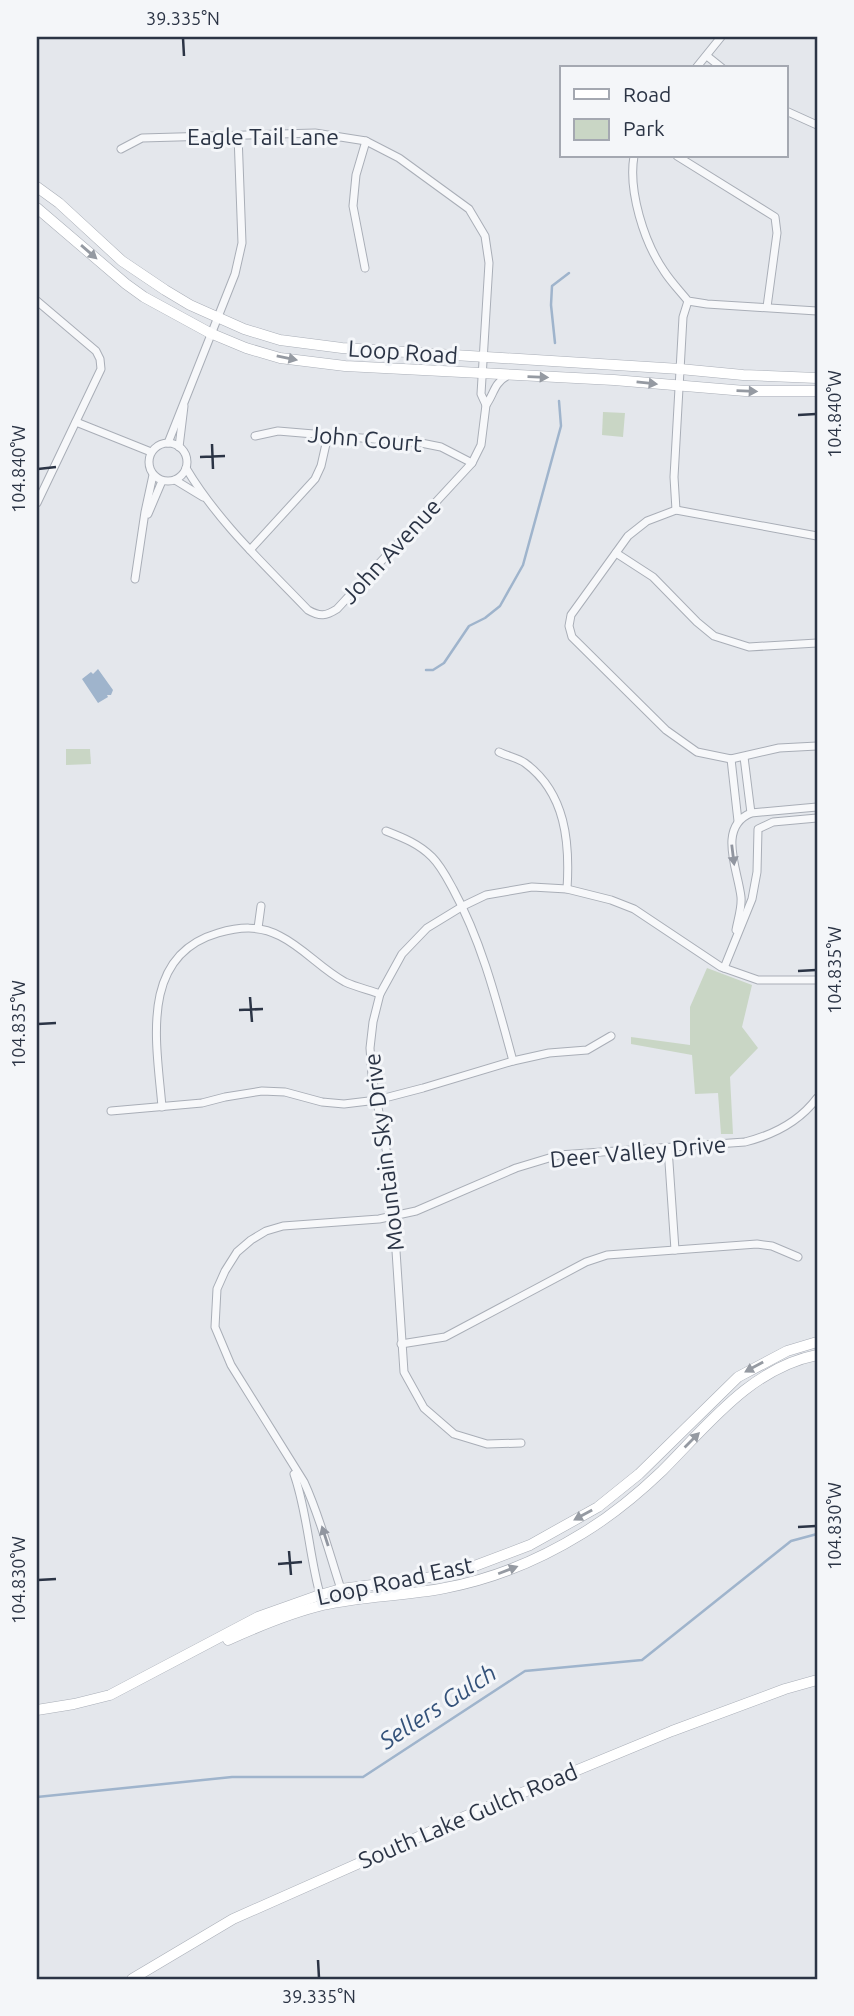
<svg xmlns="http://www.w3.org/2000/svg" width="854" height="2016" viewBox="0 0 854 2016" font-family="Ubuntu,sans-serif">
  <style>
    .green { fill: #c9d6c5 }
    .water { fill: #9fb4cc }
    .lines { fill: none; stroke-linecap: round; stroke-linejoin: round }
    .stream { stroke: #9fb4cc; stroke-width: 2.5 }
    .street-casing { stroke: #a9aeb7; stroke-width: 9 }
    .secondary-casing { stroke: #a9aeb7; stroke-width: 11 }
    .street { stroke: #f7f8fa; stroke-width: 7 }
    .secondary { stroke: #fff; stroke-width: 10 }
    .oneway { fill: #959aa2 }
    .oneway2 { fill: #9196a0 }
    .ticks { fill: none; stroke: #2b3445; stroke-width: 2.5 }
    .labels { text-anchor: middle; stroke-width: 6; stroke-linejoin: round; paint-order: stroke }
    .street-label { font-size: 23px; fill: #2b3445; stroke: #f4f6f9 }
    .water-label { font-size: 24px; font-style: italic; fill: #34527a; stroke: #f4f6f9 }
    .neatline { fill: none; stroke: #2b3445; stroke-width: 2.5 }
    .ticks-label { font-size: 18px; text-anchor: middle; fill: #2b3445 }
  </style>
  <rect width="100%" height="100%" fill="#e4e7ec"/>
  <!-- green -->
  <g class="green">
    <path d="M603 412 625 413 623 437 602 435Z"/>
    <path d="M66 749H90L91 764 66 765Z"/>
    <path d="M707 968 752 985 742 1027 758 1048 730 1077 733 1134H721L718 1093 695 1094 692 1055 631 1044V1037L690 1045V1007Z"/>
  </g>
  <!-- water -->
  <path class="water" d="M98 669 113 690 111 695H107L108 697 98 703 82 679 91 672 93 674Z"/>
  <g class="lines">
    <!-- stream -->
    <g class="stream">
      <path d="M555 343 551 305 552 286 569 273"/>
      <path d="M426 670H433L444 663 469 626 485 618 500 606 523 565 561 426 559 401"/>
      <path d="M37 1797 232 1777H363L525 1671 642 1660 791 1541 817 1534"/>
    </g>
    <defs>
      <g id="street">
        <path d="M707 56 722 68"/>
        <path d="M696 68 721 37"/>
        <path d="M786 111 817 125"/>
        <path d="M121 149 142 138 315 133 366 141 399 158 469 209 485 236 489 263 481 394 486 405C494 394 494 383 507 376"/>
        <path d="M634 156C628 191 644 242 664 271 671 282 680 291 688 301L707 304 817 311"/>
        <path d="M677 156 775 217 777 233 767 307"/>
        <path d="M365 268 353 206 356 175 366 141"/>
        <path d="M37 301 96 351 100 359 101 369 37 503"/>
        <path d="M76 422 151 452"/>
        <path d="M255 436 278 431 421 443 441 447 472 463"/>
        <circle cx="168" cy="462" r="19"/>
        <path d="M168 443 235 274 242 243 238 135"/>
        <path d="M179 447 184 406"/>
        <path d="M186 468C218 522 265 565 308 610 320 617 326 616 337 609L472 463 481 445 486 405"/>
        <path d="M175 480 203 497"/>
        <path d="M676 510 674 477 683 317 688 301"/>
        <path d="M148 514 162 481"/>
        <path d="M817 536 676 510 647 521 628 536 571 615 569 626 572 637 666 730 697 752 731 759 779 748 817 746"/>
        <path d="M250 550 315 479 321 466 328 435"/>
        <path d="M616 553 653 577 697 622 714 636 749 647 817 643"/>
        <path d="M135 579 145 512 153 475"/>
        <path d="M499 752C507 756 518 758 525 763 566 793 570 843 567 889"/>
        <path d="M744 757 751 813"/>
        <path d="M731 759 738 821"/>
        <path d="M386 831C404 838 419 844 432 857 441 866 447 878 453 889 482 942 497 1002 513 1061"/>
        <path d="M258 928 261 906"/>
        <path d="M736 930C738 919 742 908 741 897 738 870 717 827 751 813L817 807"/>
        <path d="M724 968 752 899 757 872 758 829 773 822 817 818"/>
        <path d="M162 1107C157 1045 138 956 218 933 239 927 259 925 280 936 304 948 321 969 345 982 356 987 369 990 380 994"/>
        <path d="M111 1111 202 1103 225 1097 262 1091 285 1092 322 1102 344 1104 377 1100 423 1088 513 1061 549 1053 587 1050 611 1036"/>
        <path d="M668 1148 675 1250"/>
        <path d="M401 1344 445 1337 586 1262 607 1255 757 1244 772 1246 798 1257"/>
        <path d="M521 1443 487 1444 454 1434 424 1408 404 1372 391 1175 372 1076 370 1048 373 1022 380 994 402 954 427 928 463 906 486 895 532 887 567 889 611 900 634 909 721 967 758 980H817"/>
        <path d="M294 1474C308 1514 309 1557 321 1598"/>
        <path d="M345 1601C331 1561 322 1521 304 1482L231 1365 215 1327 217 1289 225 1271 237 1252 251 1240 266 1231 283 1226 379 1219 416 1211 516 1168 559 1155 745 1142C773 1135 799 1122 817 1098"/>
      </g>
      <g id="secondary">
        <path d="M37 187 59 203 122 261 165 290 190 305 244 329 280 340 342 348 680 369 743 375 817 378"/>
        <path d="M37 208 126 284 144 297 210 333 246 348 280 358 345 366 614 380 745 391H817"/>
        <path d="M228 1640C259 1626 290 1613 323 1605 363 1596 405 1596 445 1588 493 1579 541 1559 583 1533 611 1516 639 1493 662 1471 708 1425 751 1368 817 1355"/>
        <path d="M37 1710 74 1704 110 1695 258 1617 320 1595 341 1589 426 1578 472 1567 530 1545 598 1507 639 1474 738 1377 787 1351 817 1342"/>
        <path d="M132 1979 233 1919 461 1818 672 1731 785 1689 817 1680"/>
      </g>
    </defs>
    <!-- street casing -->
    <use href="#street" class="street-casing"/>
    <!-- secondary casing -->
    <use href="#secondary" class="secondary-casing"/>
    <!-- street -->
    <use href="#street" class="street"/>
    <!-- secondary -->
    <use href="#secondary" class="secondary"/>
  </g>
  <!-- one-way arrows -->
  <defs><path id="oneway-solid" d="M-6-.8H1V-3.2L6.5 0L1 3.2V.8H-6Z" transform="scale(1.75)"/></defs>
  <g class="oneway">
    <use href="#oneway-solid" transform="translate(89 252) rotate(41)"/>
    <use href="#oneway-solid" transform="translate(287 358) rotate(11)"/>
    <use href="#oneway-solid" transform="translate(538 377) rotate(2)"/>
    <use href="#oneway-solid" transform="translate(647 383) rotate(6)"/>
    <use href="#oneway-solid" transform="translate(747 391) rotate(2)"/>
    <use href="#oneway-solid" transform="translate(754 1367) rotate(151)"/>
    <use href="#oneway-solid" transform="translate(692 1440) rotate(-45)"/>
    <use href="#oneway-solid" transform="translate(583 1515) rotate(151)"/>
    <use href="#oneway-solid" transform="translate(508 1570) rotate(-21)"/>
  </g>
  <g class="oneway2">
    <use href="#oneway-solid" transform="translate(733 855) rotate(83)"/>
    <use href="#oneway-solid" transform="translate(325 1536) rotate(-108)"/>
  </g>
  <!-- ticks -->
  <path class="ticks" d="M183 38 184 56M798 415 816 414M212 444 213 469M200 457 225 456M38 469 56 467M798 971 816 970M250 997 252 1022M239 1010 263 1009M38 1024 56 1023M798 1527 816 1526M289 1551 291 1575M278 1564 302 1562M38 1580 56 1579M318 1960 319 1978"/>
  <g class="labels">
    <!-- street labels -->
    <g class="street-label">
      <text x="263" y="145">Eagle Tail Lane</text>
      <text transform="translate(403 352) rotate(4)" y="8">Loop Road</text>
      <text transform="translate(365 439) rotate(5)" y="8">John Court</text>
      <text transform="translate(391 551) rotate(-47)" y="8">John Avenue</text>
      <text transform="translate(384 1152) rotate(-97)" y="8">Mountain Sky Drive</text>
      <text transform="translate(638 1152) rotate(-5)" y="8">Deer Valley Drive</text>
      <text transform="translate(395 1581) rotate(-12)" y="8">Loop Road East</text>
      <text transform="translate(468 1816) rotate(-23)" y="8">South Lake Gulch Road</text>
    </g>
    <!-- water labels -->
    <g class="water-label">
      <text transform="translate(438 1707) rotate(-33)" y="8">Sellers Gulch</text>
    </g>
  </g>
  <!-- border -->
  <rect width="854" height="2016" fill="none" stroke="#f4f6f9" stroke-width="77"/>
  <!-- legend -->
  <rect x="560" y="66" width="228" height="91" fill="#f4f6f9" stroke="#a4a8b1" stroke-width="2"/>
  <rect x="574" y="89" width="35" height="10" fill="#ffffff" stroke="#a4a8b1" stroke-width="2"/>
  <text x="623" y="102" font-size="21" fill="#2b3445">Road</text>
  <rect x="574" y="119" width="35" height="21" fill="#c9d6c5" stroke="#a4a8b1" stroke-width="2"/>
  <text x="623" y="136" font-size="21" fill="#2b3445">Park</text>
  <rect x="38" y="38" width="778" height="1940" class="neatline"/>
  <g class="ticks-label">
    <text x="183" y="25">39.335°N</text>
    <text transform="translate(835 414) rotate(-90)" y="6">104.840°W</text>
    <text transform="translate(19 469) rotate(-90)" y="6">104.840°W</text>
    <text transform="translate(835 970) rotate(-90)" y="6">104.835°W</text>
    <text transform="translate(19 1024) rotate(-90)" y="6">104.835°W</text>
    <text transform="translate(835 1526) rotate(-90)" y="6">104.830°W</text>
    <text transform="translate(19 1580) rotate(-90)" y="6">104.830°W</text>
    <text x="319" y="2003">39.335°N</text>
  </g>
</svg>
